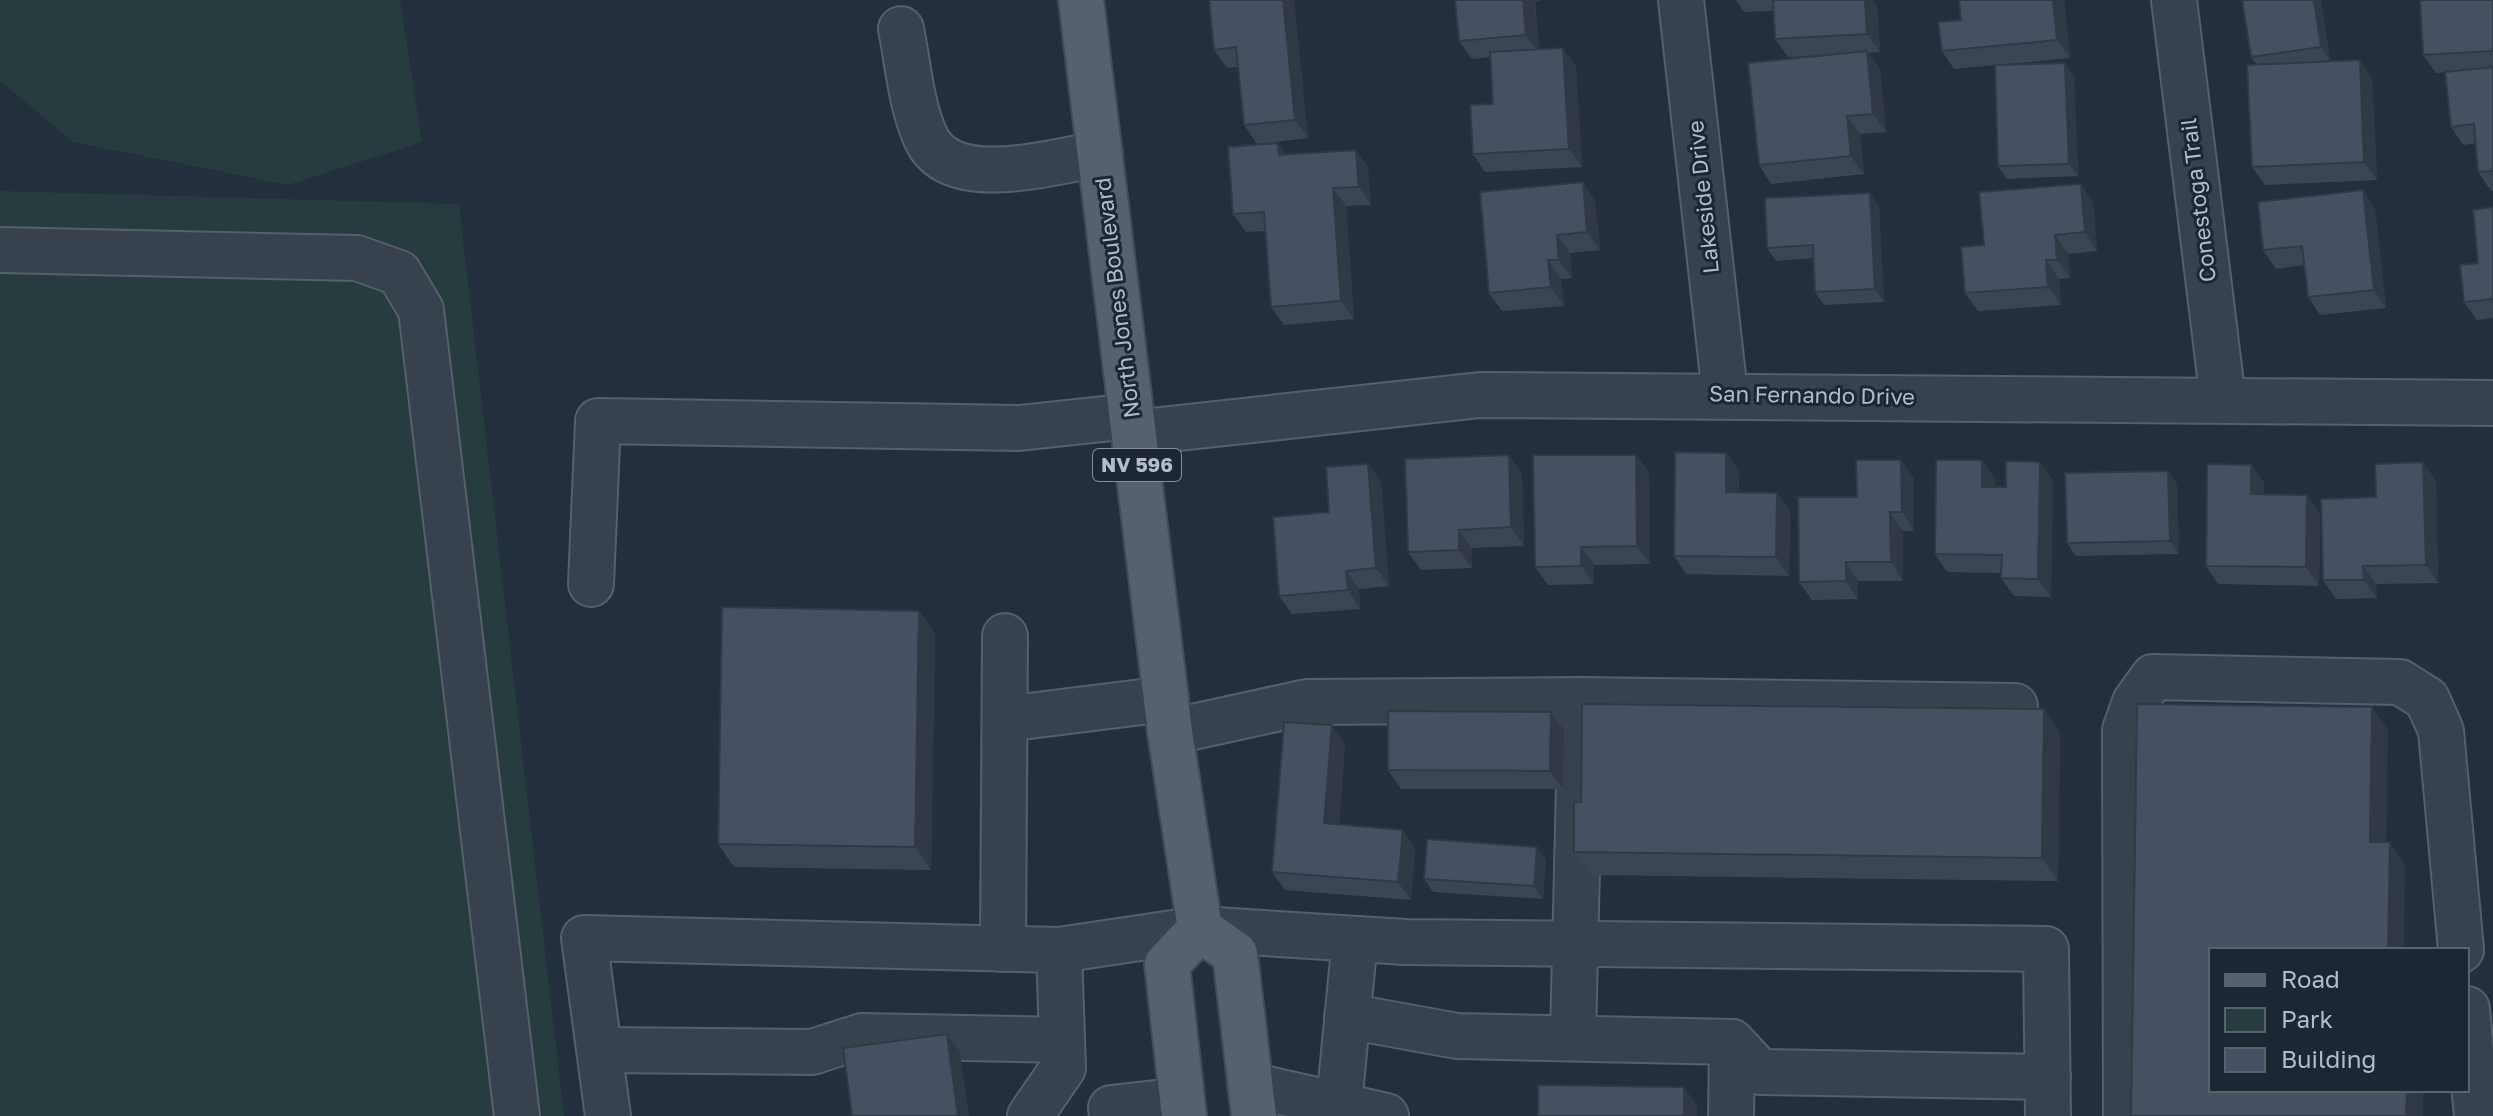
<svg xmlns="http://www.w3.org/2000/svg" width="2493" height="1116" viewBox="0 0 2493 1116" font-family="'Golos Text',sans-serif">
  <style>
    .green { fill: #263c3f }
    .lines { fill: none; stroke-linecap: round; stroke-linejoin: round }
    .minor-casing { stroke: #565f6c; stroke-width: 48 }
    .major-casing { stroke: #414a57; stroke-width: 48 }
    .minor { stroke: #38414e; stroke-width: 44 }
    .major { stroke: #56606e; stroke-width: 44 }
    .wall { fill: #3b4654 }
    .shaded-wall { fill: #303945 }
    .building { fill: #455162; stroke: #303945; stroke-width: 2 }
    .labels { text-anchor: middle; stroke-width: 6; stroke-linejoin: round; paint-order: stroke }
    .shield { fill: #1d2633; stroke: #878f9c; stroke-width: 2 }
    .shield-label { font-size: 20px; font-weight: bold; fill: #b4bcc9 }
    .street-label { font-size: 22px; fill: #b4bcc9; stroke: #1d2633 }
  </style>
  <rect width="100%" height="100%" fill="#242f3e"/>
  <!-- green -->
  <g class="green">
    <path d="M0 0H400L422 142 288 185 73 142 0 81Z"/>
    <path d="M0 191 459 204 564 1116H0Z"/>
  </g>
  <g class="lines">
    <defs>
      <g id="minor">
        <path d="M1681 0 1725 394"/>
        <path d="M2174 0 2223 400"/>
        <path d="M901 29C908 63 911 106 926 138 951 193 1054 161 1100 154"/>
        <path d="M0 250 357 258 399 273 421 310 517 1116"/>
        <path d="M1133 433 1480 395 2493 403"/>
        <path d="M591 584 598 421 1019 428 1131 416"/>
        <path d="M1005 719 1166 699"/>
        <path d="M1170 732 1307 702 1581 700 2015 706"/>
        <path d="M1003 949 1005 636"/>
        <path d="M2467 1009 2477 1116"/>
        <path d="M1347 1016 1457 1036 1732 1042 1760 1072 2048 1077"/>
        <path d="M1573 1037 1581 700"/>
        <path d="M600 1050 812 1052 862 1036 1062 1040"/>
        <path d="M1250 1085 1386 1116"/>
        <path d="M1339 1104 1355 939"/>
        <path d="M608 1116 584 938 1059 950 1200 929 1405 942 2046 949 2048 1116"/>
        <path d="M1030 1116 1063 1068 1059 950"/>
        <path d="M1112 1116 1111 1108 1182 1100"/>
        <path d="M1731 1116 1732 1042"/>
        <path d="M2126 1116 2125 730 2135 702 2153 677 2400 682 2427 699 2441 731 2461 950"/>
      </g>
      <g id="major">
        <path d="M1081 0 1170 732 1200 929 1235 954 1254 1116"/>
        <path d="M1184 1116 1167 964 1200 929"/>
      </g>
    </defs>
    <!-- minor casing -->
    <use href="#minor" class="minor-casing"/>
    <!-- major casing -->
    <use href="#major" class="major-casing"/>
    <!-- minor -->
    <use href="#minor" class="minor"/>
    <!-- major -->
    <use href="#major" class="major"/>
  </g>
  <!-- wall -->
  <g class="wall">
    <path d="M1294 0 1308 138 1257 144 1244 125 1238 67 1227 68 1214 50Z"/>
    <path d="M1455 0H1542L1535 1 1539 49 1576 66 1582 167 1485 172 1473 154 1493 104 1490 57 1472 59 1459 41Z"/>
    <path d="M1736 0H1872L1877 7 1880 52 1868 53 1880 69 1886 132 1860 134 1864 174 1771 184 1759 165 1829 55 1788 57 1775 39 1774 11 1744 12Z"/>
    <path d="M1959 0H2064L2070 58 1998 65 2074 76 2078 176 2007 179 1998 166 1995 65 1954 69 1942 51 1961 20Z"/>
    <path d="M2321 0 2330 60 2320 61 2372 78 2377 180 2265 185 2252 167 2256 64 2251 57Z"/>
    <path d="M2493 0V191H2491L2478 172 2476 143 2463 145 2451 127 2445 72 2436 73 2423 55Z"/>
    <path d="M1278 143 1286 155 1356 150 1368 168 1371 205 1346 206 1354 319 1284 325 1271 307 1266 231 1246 232 1233 214Z"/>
    <path d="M1595 201 1600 250 1570 253 1572 278 1561 279 1564 306 1502 311 1489 293Z"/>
    <path d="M2093 202 2097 251 2068 254 2070 278 2059 279 2061 305 1978 311 1965 293 1984 245Z"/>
    <path d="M1879 206 1884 302 1824 305 1815 292 1814 258 1776 261 1767 248Z"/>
    <path d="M2493 207V318L2477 320 2464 302 2478 263Z"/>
    <path d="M2375 209 2386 308 2320 315 2308 297 2304 265 2276 269 2263 250Z"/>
    <path d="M1726 453 1739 471V493H1777L1790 511 1789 576 1686 574 1674 556Z"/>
    <path d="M1636 455 1649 473 1650 564 1594 565V584L1548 585 1535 567Z"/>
    <path d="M1901 460 1914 479V531H1903V581H1858V599L1812 600 1799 582 1857 497Z"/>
    <path d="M1982 460 1995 479V487H2006L2053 480 2051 597 2014 596 2001 578V573L1947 572 1935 554Z"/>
    <path d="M1368 464 1381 482 1389 586 1359 589 1360 609 1292 614 1279 596 1329 512Z"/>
    <path d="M2251 465 2264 483V494L2307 495 2320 513 2319 586 2218 584 2206 566Z"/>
    <path d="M1522 474 1524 546 1472 548V568L1421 570 1408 552Z"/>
    <path d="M2436 481 2438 583 2376 584 2377 598 2336 599 2323 580 2376 497Z"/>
    <path d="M2177 484 2179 554 2076 556 2067 543Z"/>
    <path d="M919 611 935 634 931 870 734 867 718 844Z"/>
    <path d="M1564 730 1563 789H1401L1388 770Z"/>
    <path d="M2060 732 2058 881 1590 875 1574 852 1581 802Z"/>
    <path d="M1345 744 1339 824 1415 848 1411 900 1285 890 1272 872Z"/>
    <path d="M1546 859 1543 899 1433 892 1424 879Z"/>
  </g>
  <!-- shaded-wall -->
  <g class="shaded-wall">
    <path d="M1283 0H1294L1308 138 1295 120Z"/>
    <path d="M1523 0H1534L1539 53 1526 35Z"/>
    <path d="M1865 0H1872L1877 7 1880 52 1867 34Z"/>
    <path d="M2053 0H2064L2070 58 2057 40Z"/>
    <path d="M2314 0H2321L2330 60 2321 47Z"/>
    <path d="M1563 48 1576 66 1582 167 1569 149Z"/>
    <path d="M1867 51 1880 69 1886 132 1873 114Z"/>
    <path d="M2360 60 2372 78 2377 180 2364 162Z"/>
    <path d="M2065 63 2074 76 2078 176 2069 164Z"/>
    <path d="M1847 116 1860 134 1864 174 1851 156Z"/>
    <path d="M1278 143 1290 161 1279 155Z"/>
    <path d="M1356 150 1368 168 1371 205 1359 187Z"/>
    <path d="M1583 182 1595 201 1600 250 1587 232Z"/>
    <path d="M2081 184 2093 202 2097 251 2085 232Z"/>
    <path d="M1333 188 1346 206 1354 319 1341 301Z"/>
    <path d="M2363 190 2375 209 2386 308 2374 290Z"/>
    <path d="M1870 193 1879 206 1884 302 1875 289Z"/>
    <path d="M1557 235 1570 253 1572 278 1559 260Z"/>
    <path d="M2055 235 2068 254 2070 278 2057 260Z"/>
    <path d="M1548 260 1561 279 1564 306 1551 287Z"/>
    <path d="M2046 260 2059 279 2061 305 2048 287Z"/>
    <path d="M1726 453 1739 471 1738 511 1726 492Z"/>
    <path d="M1509 455 1522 474 1524 546 1511 527Z"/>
    <path d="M1636 455 1649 473 1650 564 1637 546Z"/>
    <path d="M1901 460 1914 479V531L1902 512Z"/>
    <path d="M1982 460 1995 479V505L1982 487Z"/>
    <path d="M2040 462 2053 480 2051 597 2038 579Z"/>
    <path d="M2423 462 2436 481 2438 583 2426 565Z"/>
    <path d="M1368 464 1381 482 1389 586 1376 568Z"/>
    <path d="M2251 465 2264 483V512L2251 494Z"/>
    <path d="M2168 471 2177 484 2179 554 2170 541Z"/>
    <path d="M1777 493 1790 511 1789 576 1776 557Z"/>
    <path d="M2307 495 2320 513 2319 586 2306 567Z"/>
    <path d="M1890 512 1903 531V581L1891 562Z"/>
    <path d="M1459 530 1472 548V568L1459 550Z"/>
    <path d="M1581 547 1594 565V584L1581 566Z"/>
    <path d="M1846 562 1858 581V599L1846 581Z"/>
    <path d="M2363 566 2376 584 2377 598 2364 580Z"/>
    <path d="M1346 571 1359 589 1360 609 1348 590Z"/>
    <path d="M919 611 935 634 931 870 915 847Z"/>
    <path d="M2372 707 2388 729 2386 865 2370 842Z"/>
    <path d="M2044 709 2060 732 2058 881 2042 858Z"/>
    <path d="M1551 712 1564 730 1563 789 1550 771Z"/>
    <path d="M1332 725 1345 744 1337 842 1324 823Z"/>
    <path d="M1403 830 1415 848 1411 900 1398 882Z"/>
    <path d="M2390 842 2405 865 2404 950H2388Z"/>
    <path d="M1537 847 1546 859 1543 899 1534 886Z"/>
    <path d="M947 1034 960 1052 969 1116H958Z"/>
    <path d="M1684 1087 1697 1105V1116H1684Z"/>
    <path d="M2407 1090H2423V1116H2406Z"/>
  </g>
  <!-- building -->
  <g class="building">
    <path d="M1209 0H1283L1295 120 1244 125 1236 47 1214 50Z"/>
    <path d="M1455 0H1523L1526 35 1459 41Z"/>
    <path d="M1773 0H1865L1867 34 1775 39Z"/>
    <path d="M1959 0H2053L2057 40 1942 51 1938 22 1961 20Z"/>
    <path d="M2242 0H2314L2321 47 2251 57Z"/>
    <path d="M2420 0H2493V51L2423 55Z"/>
    <path d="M1563 48 1569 149 1473 154 1470 105 1493 104 1490 52Z"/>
    <path d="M1867 51 1873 114 1847 116 1851 156 1759 165 1748 63Z"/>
    <path d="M2360 60 2364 162 2252 167 2247 65Z"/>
    <path d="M2065 63 2069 164 1998 166 1995 65Z"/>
    <path d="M2493 67V171L2478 172 2474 124 2451 127 2445 72Z"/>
    <path d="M1278 143 1279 155 1356 150 1359 187 1333 188 1341 301 1271 307 1264 212 1233 214 1228 147Z"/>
    <path d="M1583 182 1587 232 1557 235 1559 260H1548L1551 287 1489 293 1480 192Z"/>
    <path d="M2081 184 2085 232 2055 235 2057 260H2046L2048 287 1965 293 1961 247 1984 245 1979 192Z"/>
    <path d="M2363 190 2374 290 2308 297 2302 246 2263 250 2258 202Z"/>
    <path d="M1870 193 1875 289 1815 292 1813 245 1767 248 1765 198Z"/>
    <path d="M2493 207V299L2464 302 2460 265 2478 263 2473 210Z"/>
    <path d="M1675 452 1726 453V492L1777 493 1776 557 1674 556Z"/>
    <path d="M1509 455 1511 527 1459 530V550L1408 552 1405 459Z"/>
    <path d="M1533 455H1636L1637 546 1581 547V566L1535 567Z"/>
    <path d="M1856 460H1901L1902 512H1890L1891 562H1846V581L1799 582 1798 497H1857Z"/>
    <path d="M1936 460H1982V487H2006V461L2040 462 2038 579 2001 578 2002 555 1935 554Z"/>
    <path d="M2423 462 2426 565 2363 566 2364 580H2323L2321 499 2376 497 2375 464Z"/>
    <path d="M1368 464 1376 568 1346 571 1348 590 1279 596 1273 517 1329 512 1326 467Z"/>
    <path d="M2207 464 2251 465V494L2307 495 2306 567 2206 566Z"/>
    <path d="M2168 471 2170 541 2067 543 2065 473Z"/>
    <path d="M722 607 919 611 915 847 718 844Z"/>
    <path d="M1582 704 2044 709 2042 858 1574 852V802H1581Z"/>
    <path d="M2137 704 2372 707 2370 842H2390L2388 950H2211V1090H2407L2406 1116H2131Z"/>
    <path d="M1388 711 1551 712 1550 771 1388 770Z"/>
    <path d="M1284 722 1332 725 1324 823 1403 830 1398 882 1272 872Z"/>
    <path d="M1427 839 1537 847 1534 886 1424 879Z"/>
    <path d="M947 1034 958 1116H852L843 1048Z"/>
    <path d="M1538 1085 1684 1087V1116H1538Z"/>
  </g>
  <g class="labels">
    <!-- shield labels -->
    <rect class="shield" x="1093" y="449" width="88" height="32" rx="6"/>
    <g class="shield-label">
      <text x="1137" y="472">NV 596</text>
    </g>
    <!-- street labels -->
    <g class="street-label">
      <text transform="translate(1703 197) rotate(-96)" y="8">Lakeside Drive</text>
      <text transform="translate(2198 200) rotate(-97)" y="8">Conestoga Trail</text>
      <text transform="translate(1117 298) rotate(-97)" y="8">North Jones Boulevard</text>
      <text transform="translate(1812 395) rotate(1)" y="8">San Fernando Drive</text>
    </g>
  </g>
  <!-- legend -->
  <rect x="2209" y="948" width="260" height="144" fill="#1d2633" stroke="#59626f" stroke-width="2"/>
  <rect x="2225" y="974" width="40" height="12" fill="#56606e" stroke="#59626f" stroke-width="2"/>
  <text x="2281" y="988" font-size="24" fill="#b4bcc9">Road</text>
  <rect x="2225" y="1008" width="40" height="24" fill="#263c3f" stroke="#59626f" stroke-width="2"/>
  <text x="2281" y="1028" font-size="24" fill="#b4bcc9">Park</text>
  <rect x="2225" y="1048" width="40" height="24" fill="#455162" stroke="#59626f" stroke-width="2"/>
  <text x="2281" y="1068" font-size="24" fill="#b4bcc9">Building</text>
</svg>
